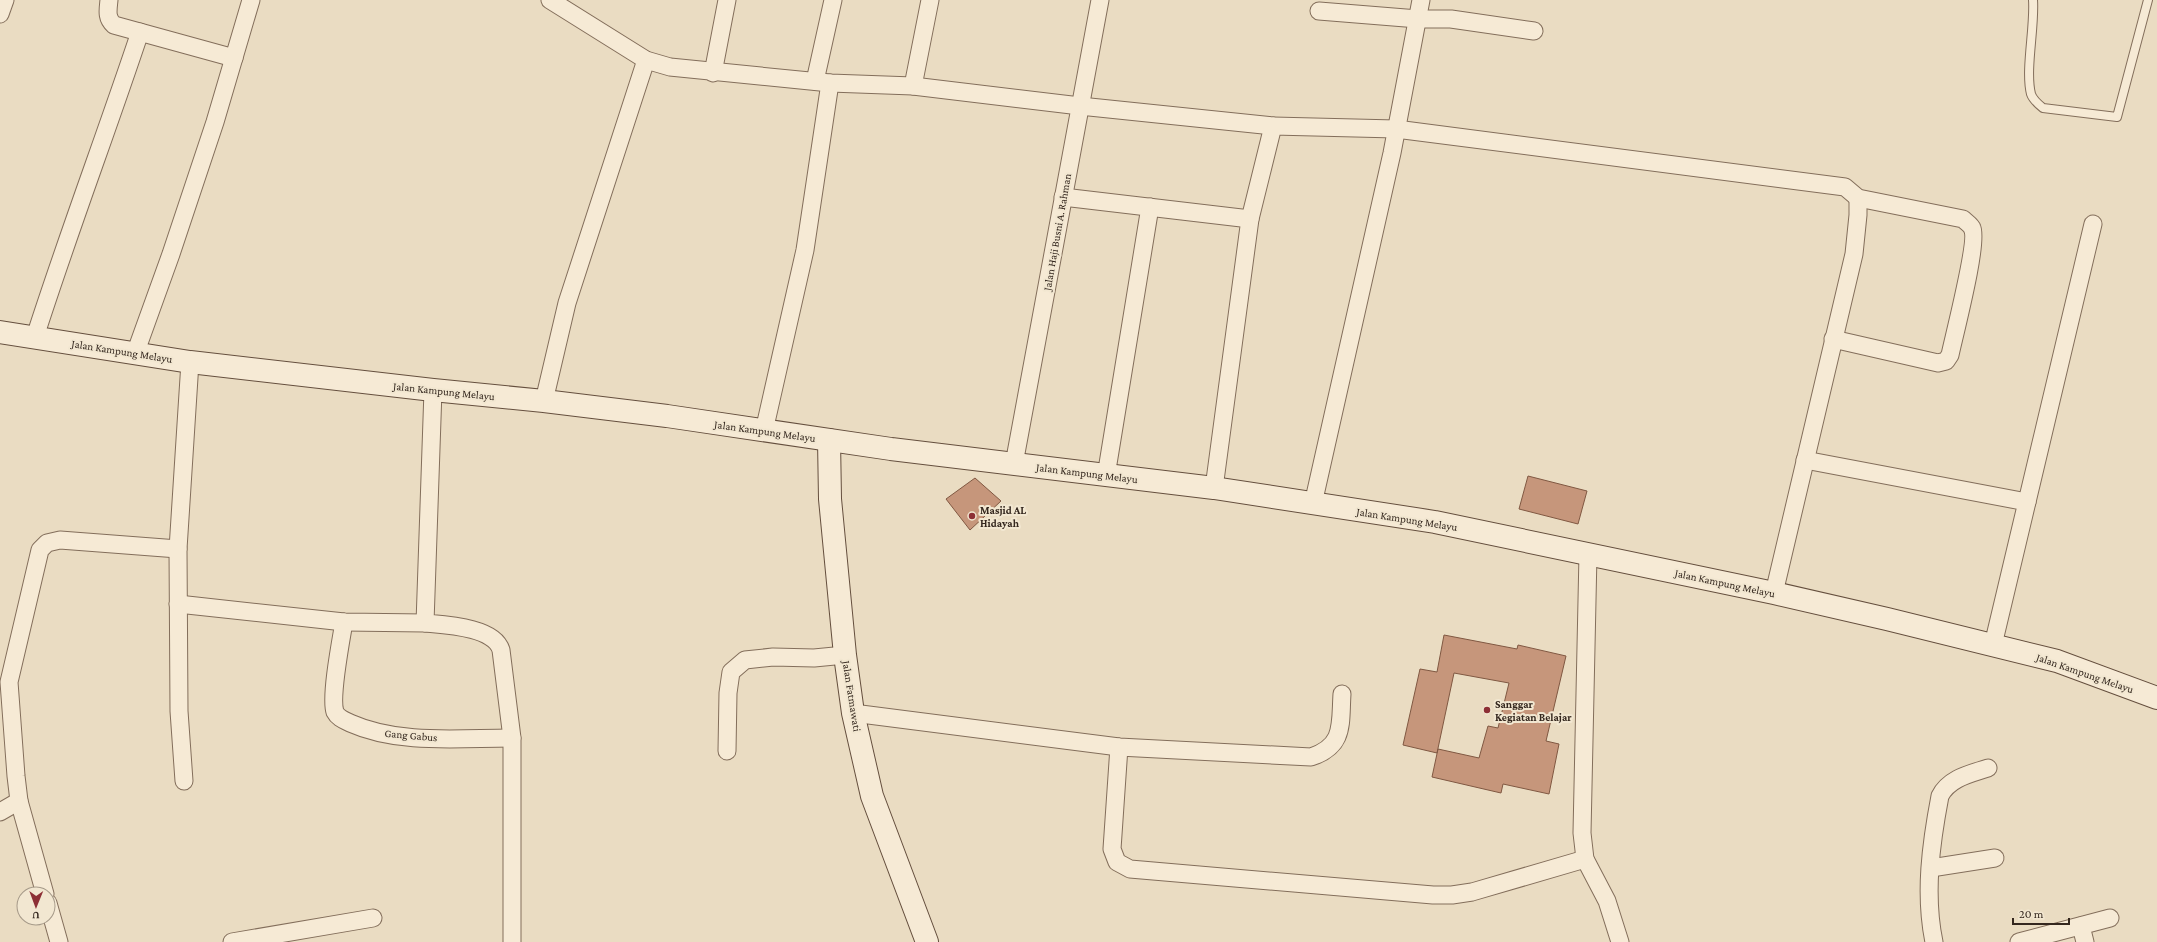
<svg xmlns="http://www.w3.org/2000/svg" width="2157" height="942" viewBox="0 0 2157 942" font-family="'Crimson Pro',serif">
  <style>
    .building { fill: #c6967b; stroke: #805842 }
    .lines { fill: none; stroke-linecap: round; stroke-linejoin: round }
    .lane-casing { stroke: #836e5b; stroke-width: 10 }
    .street-casing { stroke: #836e5b; stroke-width: 19 }
    .secondary-casing { stroke: #654f3e; stroke-width: 24 }
    .lane { stroke: #f6ead5; stroke-width: 8 }
    .street { stroke: #f6ead5; stroke-width: 17 }
    .secondary { stroke: #f6ead5; stroke-width: 22 }
    .poi-dot { fill: #8d2f35; stroke: #f2e7d1; stroke-width: 1.5 }
    .labels { text-anchor: middle; stroke-width: 4; stroke-linejoin: round; paint-order: stroke }
    .street-label { font-size: 11px; fill: #34271e; stroke: #f2e7d1 }
    .poi-label { font-size: 11px; font-weight: bold; fill: #34271e; stroke: #f2e7d1; text-anchor: start }
  </style>
  <rect width="100%" height="100%" fill="#eadcc2"/>
  <!-- building -->
  <g class="building">
    <path d="M1528 476 1587 491 1578 524 1519 509Z"/>
    <path d="M975 478 1001 501 970 530 946 499Z"/>
    <path d="M1444 635 1517 649 1518 645 1566 656 1546 741 1559 744 1549 794 1503 784 1501 793 1432 777 1438 749 1479 758 1488 726 1498 728 1509 683 1454 673 1437 753 1403 745 1420 669 1437 672Z"/>
  </g>
  <g class="lines">
    <defs>
      <path id="lane" d="M2033 0C2035 27 2025 70 2031 94 2033 100 2038 104 2043 108L2117 117 2148 0"/>
      <g id="street">
        <path d="M109 0C108 10 106 18 114 25L234 58"/>
        <path d="M550 0 646 60 670 67 830 83 913 86 1080 106 1273 126"/>
        <path d="M1319 11 1418 19H1451L1534 31"/>
        <path d="M0 14 5 0"/>
        <path d="M713 73 727 0"/>
        <path d="M815 81 833 0"/>
        <path d="M913 86 930 0"/>
        <path d="M1063 197 1250 219 1214 488"/>
        <path d="M1250 219 1273 126 1396 129 1845 187 1858 198 1963 219C1966 222 1971 225 1972 228 1979 240 1954 336 1950 355L1946 361 1938 363 1833 339"/>
        <path d="M35 337C68 234 106 134 140 32"/>
        <path d="M135 354 171 254 215 122 251 0"/>
        <path d="M433 390 425 623C446 625 494 627 501 650L512 738V942"/>
        <path d="M544 401 567 303 646 60"/>
        <path d="M764 431 805 250 830 83"/>
        <path d="M1805 460 2027 502"/>
        <path d="M1014 464 1100 0"/>
        <path d="M1106 476 1150 207"/>
        <path d="M1313 504 1392 153 1421 0"/>
        <path d="M1588 554 1582 833 1585 859 1607 901 1620 942"/>
        <path d="M1774 593 1854 254 1858 215V198"/>
        <path d="M178 604 344 622 425 623"/>
        <path d="M344 622C341 640 330 697 335 712 338 718 344 720 350 723 399 745 459 738 512 738"/>
        <path d="M1993 645 2093 224"/>
        <path d="M853 713 1119 747 1311 757C1345 746 1340 724 1342 694"/>
        <path d="M1119 747 1112 849 1117 862 1130 869 1433 895H1452L1472 892 1585 859"/>
        <path d="M727 751 728 693 731 672 745 660 773 657 814 658 845 655"/>
        <path d="M184 781 179 711 178 549 190 362"/>
        <path d="M0 812 19 801"/>
        <path d="M1931 868 1995 858"/>
        <path d="M45 894 19 801 16 776 9 682 40 550 47 543 60 540 178 549"/>
        <path d="M48 903 59 942"/>
        <path d="M2081 926 2085 942"/>
        <path d="M232 942 373 918"/>
        <path d="M1934 942C1924 894 1931 843 1940 796 1949 778 1970 774 1988 768"/>
        <path d="M2019 942 2110 918"/>
      </g>
      <g id="secondary">
        <path d="M0 332 190 362 433 390 544 401 667 416 891 449 1214 488 1435 522 1774 593 1887 619 2057 661 2157 698"/>
        <path d="M829 440 830 499 845 655 853 713 872 796 927 942"/>
      </g>
    </defs>
    <!-- lane casing -->
    <use href="#lane" class="lane-casing"/>
    <!-- street casing -->
    <use href="#street" class="street-casing"/>
    <!-- secondary casing -->
    <use href="#secondary" class="secondary-casing"/>
    <!-- lane -->
    <use href="#lane" class="lane"/>
    <!-- street -->
    <use href="#street" class="street"/>
    <!-- secondary -->
    <use href="#secondary" class="secondary"/>
  </g>
  <!-- markers -->
  <g class="poi-dot">
    <circle cx="972" cy="516" r="4"/>
    <circle cx="1487" cy="710" r="4"/>
  </g>
  <g class="labels">
    <!-- street labels -->
    <g class="street-label">
      <text transform="translate(1057 232) rotate(-80)" y="4">Jalan Haji Busni A. Rahman</text>
      <text transform="translate(122 351) rotate(9)" y="4">Jalan Kampung Melayu</text>
      <text transform="translate(444 391) rotate(6)" y="4">Jalan Kampung Melayu</text>
      <text transform="translate(765 431) rotate(8)" y="4">Jalan Kampung Melayu</text>
      <text transform="translate(1087 473) rotate(7)" y="4">Jalan Kampung Melayu</text>
      <text transform="translate(1407 519) rotate(9)" y="4">Jalan Kampung Melayu</text>
      <text transform="translate(1725 583) rotate(12)" y="4">Jalan Kampung Melayu</text>
      <text transform="translate(2085 673) rotate(19)" y="4">Jalan Kampung Melayu</text>
      <text transform="translate(852 696) rotate(81)" y="4">Jalan Fatmawati</text>
      <text transform="translate(411 735) rotate(5)" y="4">Gang Gabus</text>
    </g>
    <!-- poi labels -->
    <g class="poi-label">
      <text x="980" y="514">Masjid AL<tspan x="980" dy="13">Hidayah</tspan></text>
      <text x="1495" y="708">Sanggar<tspan x="1495" dy="13">Kegiatan Belajar</tspan></text>
    </g>
  </g>
  <!-- north arrow -->
  <g transform="translate(36 906) rotate(181)"><circle r="19" fill="#f2e7d1" stroke="#a69a89"/>
  <path d="M0-3L7 15L0 10L-7 15Z" fill="#8d2f35"/>
  <text y="-6" font-size="11" font-weight="bold" text-anchor="middle" fill="#34271e">U</text>
  </g>
  <!-- scale -->
  <path d="M2013 918v6h56v-6" fill="none" stroke="#34271e" stroke-width="2"/>
  <text x="2019" y="918" font-size="12" fill="#34271e" stroke="#f2e7d1" stroke-width="3" paint-order="stroke">20 m</text>
</svg>
